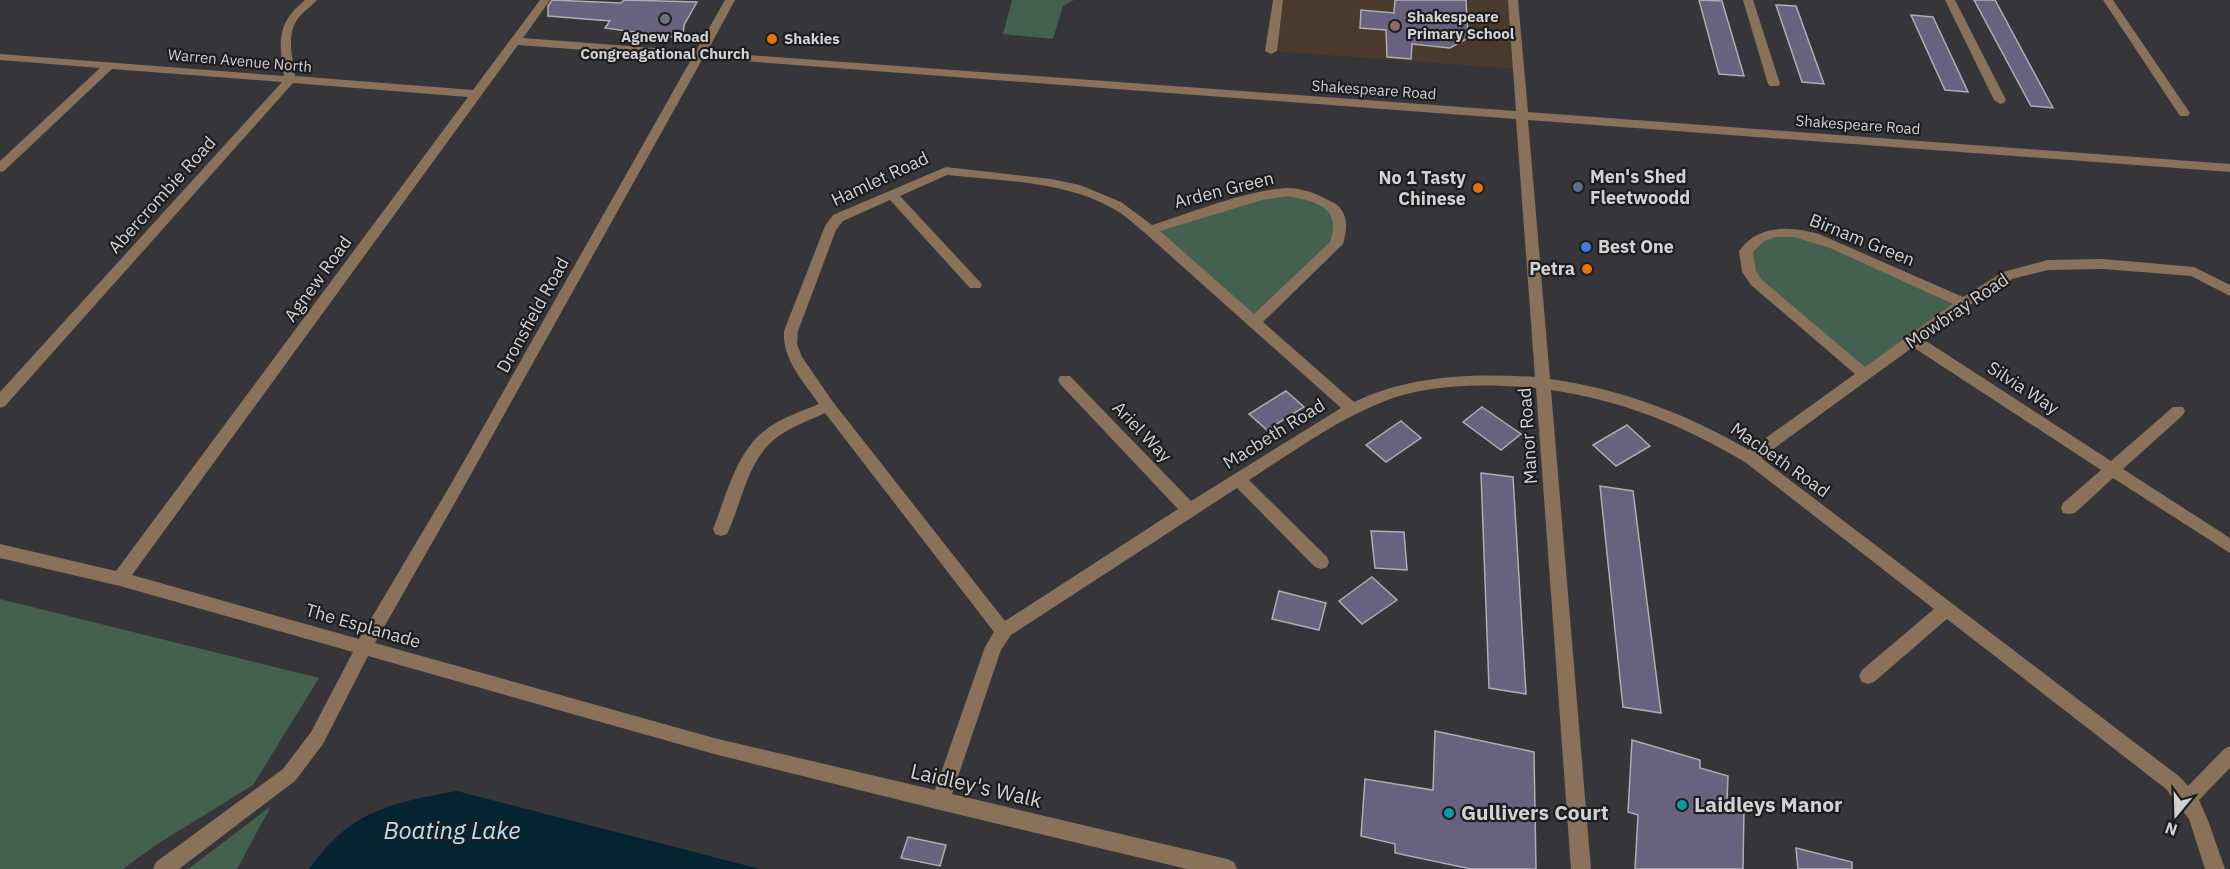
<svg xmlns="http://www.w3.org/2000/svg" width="2230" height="869" viewBox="0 0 2230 869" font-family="'IBM Plex Sans',sans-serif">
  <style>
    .education { fill: #4a3a2e }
    .green { fill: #44604f }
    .water { fill: #042432 }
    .building { fill: #68627f; stroke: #aeadb2; stroke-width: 1.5 }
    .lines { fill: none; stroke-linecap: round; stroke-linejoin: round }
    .minor { fill: #897259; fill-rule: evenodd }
    .worship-dot { fill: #6b7280; stroke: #1d1d1f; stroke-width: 2 }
    .education-dot { fill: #8d6e63; stroke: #1d1d1f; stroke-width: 2 }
    .food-dot { fill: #e8710a; stroke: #1d1d1f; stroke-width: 2 }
    .service-dot { fill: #5c6f8a; stroke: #1d1d1f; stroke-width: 2 }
    .shop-dot { fill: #3f7fe0; stroke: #1d1d1f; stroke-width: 2 }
    .culture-dot { fill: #0f9aa8; stroke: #1d1d1f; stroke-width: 2 }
    .labels { text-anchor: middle; stroke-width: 4.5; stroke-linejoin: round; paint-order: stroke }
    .far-poi-label { font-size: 15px; font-weight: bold; fill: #d2d1d4; stroke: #1d1d1f; text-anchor: start }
    .far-street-label { font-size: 15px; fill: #d2d1d4; stroke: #1d1d1f }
    .poi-label { font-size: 18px; font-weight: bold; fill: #d2d1d4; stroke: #1d1d1f; text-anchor: start }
    .street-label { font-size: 18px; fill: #d2d1d4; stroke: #1d1d1f }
    .near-street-label { font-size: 21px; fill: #d2d1d4; stroke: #1d1d1f }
    .near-poi-label { font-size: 21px; font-weight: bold; fill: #d2d1d4; stroke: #1d1d1f; text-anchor: start }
    .near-water-label { font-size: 24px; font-style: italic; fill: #b2e1fb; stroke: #1d1d1f }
  </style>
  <rect width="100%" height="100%" fill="#363539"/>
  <!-- education -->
  <path class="education" d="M1278 0H1513L1518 69 1271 51Z"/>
  <!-- green -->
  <g class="green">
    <path d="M1012 0H1074L1063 6 1053 39 1003 34Z"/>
    <path d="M1288 192 1331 206 1340 237 1253 321 1150 230Z"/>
    <path d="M1798 233 1963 303 1864 374 1756 282 1751 243 1757 237Z"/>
    <path d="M0 599 319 678 253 785 156 845 123 869H0Z"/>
    <path d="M271 806 237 869H188Z"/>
  </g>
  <!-- water -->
  <path class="water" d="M457 791 760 869H309C351 810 390 803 457 791Z"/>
  <!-- building -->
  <g class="building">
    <path d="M552 0 621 3 624 0 697 2 684 25 683 36 670 37 605 28 610 21 548 16V6Z"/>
    <path d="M1395 0H1466L1468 38 1450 48 1412 44 1411 59 1387 57 1386 30 1360 28 1361 10 1394 13Z"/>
    <path d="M1699 0 1722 1 1744 76 1719 74Z"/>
    <path d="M1974 0H1995L2053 108 2031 106Z"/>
    <path d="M1776 5 1796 6 1824 84 1802 82Z"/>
    <path d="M1911 15 1933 17 1968 92 1945 90Z"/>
    <path d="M1286 391 1304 407 1267 430 1249 414Z"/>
    <path d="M1482 407 1521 434 1501 450 1463 422Z"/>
    <path d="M1401 421 1421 438 1386 462 1366 445Z"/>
    <path d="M1627 425 1650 446 1616 466 1593 445Z"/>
    <path d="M1481 473 1513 477 1526 694 1489 688Z"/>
    <path d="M1600 486 1633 491 1661 713 1623 707Z"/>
    <path d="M1371 531 1404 532 1407 570 1375 568Z"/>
    <path d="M1372 577 1397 600 1362 624 1339 601Z"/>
    <path d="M1279 591 1326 603 1319 630 1272 619Z"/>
    <path d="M1435 731 1534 752 1536 869H1471L1395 853V844L1361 836 1365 779 1433 790Z"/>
    <path d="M1632 740 1700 760V768L1728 776 1727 803 1744 808 1743 869H1635L1638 815 1628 812Z"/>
    <path d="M908 837 946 845 940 866 901 858Z"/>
    <path d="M1796 848 1852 862V869H1798Z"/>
  </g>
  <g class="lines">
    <!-- minor -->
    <g class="minor">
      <path d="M305 0H317C311 7 302 12 297 20 286 36 293 59 295 76L473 90 540 0H550L523 38 696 51 725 0H735L707 52 1516 111 1508 0H1518L1528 112 2230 164V172L1528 120 1550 379C1622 389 1687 414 1749 450L1855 374 1751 285 1742 272 1739 251C1758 224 1790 226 1819 234L1963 297 2003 272 2048 260 2103 259 2194 267 2230 285V296L2191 276 2103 269 2048 270 2012 279 1968 306 1923 339 2111 461 2173 407H2183L2185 411 2183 415 2123 469 2230 538V553L2113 478 2075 513 2069 514 2063 513 2061 508 2063 503 2101 470 1913 347 1761 458 2180 777 2188 786 2224 749 2230 746V768L2199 800 2209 823 2225 869H2205L2189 819 2166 789 1947 619 1874 682 1868 684 1862 682 1859 676 1862 670 1934 609 1745 462C1682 425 1624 401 1551 390L1591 869H1571L1536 388C1486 384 1433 383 1385 401 1336 420 1293 452 1249 480L1327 557 1329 562 1327 567 1321 569 1315 567 1237 488 1011 635 1001 650 952 794 1227 859 1234 862 1237 869H1187L940 810 714 754 368 656 323 744 295 781 179 869H153L156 862 283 769 311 732 353 652 120 586 0 558V544L116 571 468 97 293 83 5 406 0 408V392L282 82 112 69 4 171 0 172V161L100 68 0 60V54L284 76C279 41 276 24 305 0ZM518 45 692 58 451 484 359 639 132 575ZM703 58 1516 119 1535 377C1474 373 1410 375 1354 402L1263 322 1343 244C1348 228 1349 209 1330 201 1317 194 1301 187 1286 188 1247 190 1190 213 1152 225L1121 202 1080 185 1051 179 946 167 833 215 825 226 784 331C782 359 803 381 819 404 800 412 780 418 764 431 736 453 726 497 713 529L715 534 721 536 727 534C742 503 747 461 775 439 790 427 808 421 825 413L994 632 985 647 935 790 714 738 375 643 461 492ZM947 175C1002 181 1063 181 1112 208 1124 214 1135 225 1145 233L1341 408 1191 501 1070 376H1060L1058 380 1060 384 1178 509 1005 621 833 402 802 357 797 344 798 331 836 230 843 221 890 200 970 288H980L982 285 980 282 900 196ZM1288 196C1317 202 1342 207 1330 242L1254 314 1160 231 1262 200ZM1776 237H1794L1830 248 1953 304 1865 367 1761 279 1756 271 1753 252 1764 241Z"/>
      <path d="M1273 0H1283L1277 51 1271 54 1265 51Z"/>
      <path d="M1743 0H1753L1780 84 1778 86H1770L1768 84Z"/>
      <path d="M1945 0H1955L2006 100 2004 103 2000 104 1994 100Z"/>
      <path d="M2103 0H2113L2190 113 2188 116H2180Z"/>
    </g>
  </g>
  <!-- markers -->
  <circle class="worship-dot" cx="665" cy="19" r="6"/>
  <circle class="education-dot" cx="1395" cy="26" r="6"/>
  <g class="food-dot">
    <circle cx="772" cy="39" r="6"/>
    <circle cx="1478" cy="188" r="6"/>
    <circle cx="1587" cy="269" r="6"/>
  </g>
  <circle class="service-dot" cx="1578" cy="187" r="6"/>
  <circle class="shop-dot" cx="1586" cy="247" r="6"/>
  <g class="culture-dot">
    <circle cx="1682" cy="805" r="6"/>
    <circle cx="1449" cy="813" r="6"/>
  </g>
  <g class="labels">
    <!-- far-poi labels -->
    <g class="far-poi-label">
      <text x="1407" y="22">Shakespeare<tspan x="1407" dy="17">Primary School</tspan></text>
      <text x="665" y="42" text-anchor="middle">Agnew Road<tspan x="665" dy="17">Congreagational Church</tspan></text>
      <text x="784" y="44">Shakies</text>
    </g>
    <!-- far-street labels -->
    <g class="far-street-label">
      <text transform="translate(240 61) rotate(5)" y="5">Warren Avenue North</text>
      <text transform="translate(1374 90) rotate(4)" y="5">Shakespeare Road</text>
      <text transform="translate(1858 125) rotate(4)" y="5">Shakespeare Road</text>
    </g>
    <!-- poi labels -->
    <g class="poi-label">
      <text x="1590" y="183">Men's Shed<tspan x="1590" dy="21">Fleetwoodd</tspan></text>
      <text x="1466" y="184" text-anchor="end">No 1 Tasty<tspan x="1466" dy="21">Chinese</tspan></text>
      <text x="1598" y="253">Best One</text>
      <text x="1575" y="275" text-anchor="end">Petra</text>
    </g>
    <!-- street labels -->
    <g class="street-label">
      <text transform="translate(880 179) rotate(-25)" y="6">Hamlet Road</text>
      <text transform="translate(1224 190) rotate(-14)" y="6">Arden Green</text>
      <text transform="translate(162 195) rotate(-48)" y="6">Abercrombie Road</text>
      <text transform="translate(1862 240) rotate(22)" y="6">Birnam Green</text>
      <text transform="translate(318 279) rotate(-54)" y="6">Agnew Road</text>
      <text transform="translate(1957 311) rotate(-34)" y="6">Mowbray Road</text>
      <text transform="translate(533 315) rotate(-61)" y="6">Dronsfield Road</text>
      <text transform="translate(2023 388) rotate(33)" y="6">Silvia Way</text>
      <text transform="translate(1142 432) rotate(46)" y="6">Ariel Way</text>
      <text transform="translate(1274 434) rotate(-32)" y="6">Macbeth Road</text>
      <text transform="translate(1528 436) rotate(-94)" y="6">Manor Road</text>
      <text transform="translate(1780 460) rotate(35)" y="6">Macbeth Road</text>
      <text transform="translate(363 626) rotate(16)" y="6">The Esplanade</text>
    </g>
    <!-- near-street labels -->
    <g class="near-street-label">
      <text transform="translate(976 786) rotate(13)" y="7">Laidley's Walk</text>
    </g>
    <!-- near-poi labels -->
    <g class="near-poi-label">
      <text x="1694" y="812">Laidleys Manor</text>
      <text x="1461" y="820">Gullivers Court</text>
    </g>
    <!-- near-water labels -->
    <g class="near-water-label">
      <text x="452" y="839">Boating Lake</text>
    </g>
  </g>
  <!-- north arrow -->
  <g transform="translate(2176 815) rotate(199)" stroke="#1d1d1f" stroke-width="4.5" paint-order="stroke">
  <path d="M0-4.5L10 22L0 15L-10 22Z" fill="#d2d1d4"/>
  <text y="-9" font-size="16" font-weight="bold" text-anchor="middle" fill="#d2d1d4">N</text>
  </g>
</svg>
